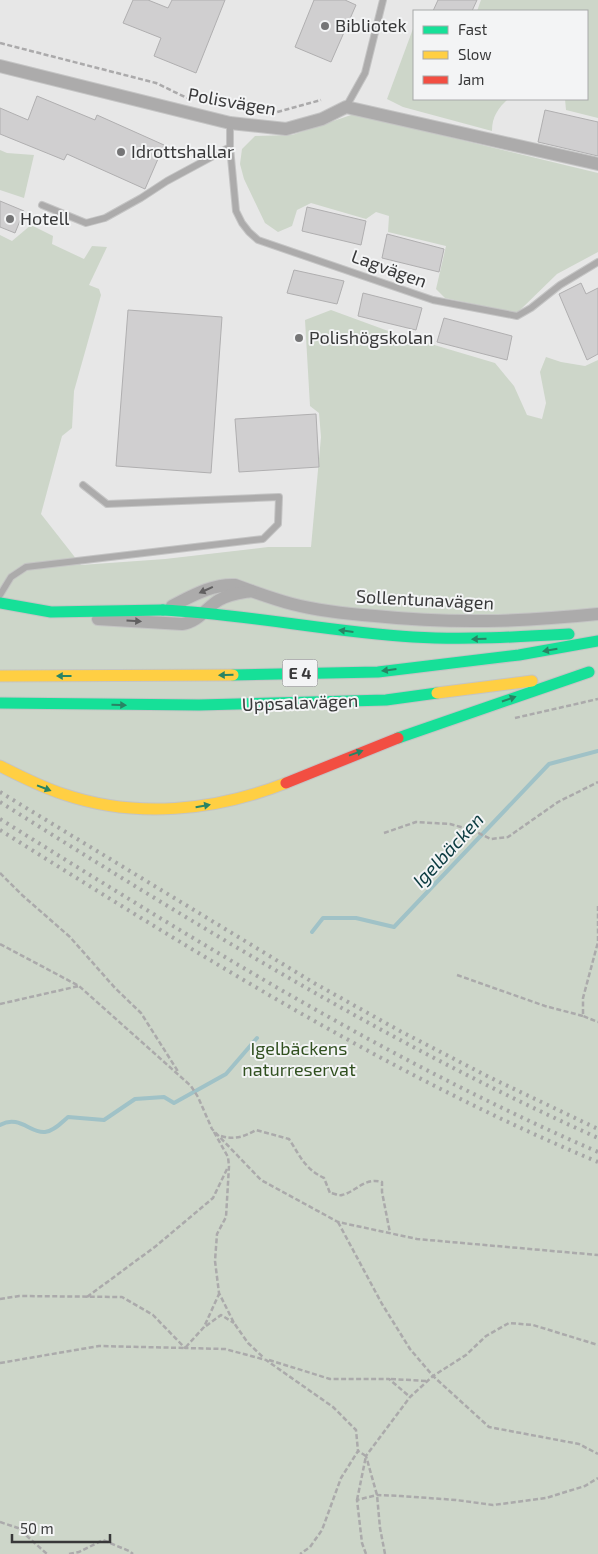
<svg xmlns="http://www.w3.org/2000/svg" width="598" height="1554" viewBox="0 0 598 1554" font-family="'Exo 2',sans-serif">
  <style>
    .green { fill: #cdd6c9 }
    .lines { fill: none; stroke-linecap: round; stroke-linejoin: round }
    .stream { stroke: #a0c2c7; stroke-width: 4 }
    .building { fill: #d0cfd0; stroke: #b0afb0 }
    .lane-casing { stroke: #c4c4c4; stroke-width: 8 }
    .street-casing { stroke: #c4c4c4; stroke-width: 14 }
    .fast-casing { stroke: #c4c4c4; stroke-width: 13 }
    .slow-casing { stroke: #c4c4c4; stroke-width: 13 }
    .jam-casing { stroke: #c4c4c4; stroke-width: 13 }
    .path { stroke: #abaaab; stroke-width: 2.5; stroke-dasharray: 5 2.5; stroke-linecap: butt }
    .lane { stroke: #acabab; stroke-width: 6 }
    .street { stroke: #acabab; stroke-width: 12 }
    .fast { stroke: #16e098; stroke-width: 11 }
    .slow { stroke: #ffcf43; stroke-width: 11 }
    .jam { stroke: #f24e42; stroke-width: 11 }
    .rail { stroke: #a6a6a6; stroke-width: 4; stroke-dasharray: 2.5 5; stroke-linecap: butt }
    .oneway { fill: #616061 }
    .oneway2 { fill: #298464 }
    .poi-dot { fill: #757576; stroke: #f3f4f5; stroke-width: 2 }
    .labels { text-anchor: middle; stroke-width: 4; stroke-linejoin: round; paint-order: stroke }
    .shield { fill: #f3f4f5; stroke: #707071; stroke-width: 1 }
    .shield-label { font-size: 16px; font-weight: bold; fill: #383839 }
    .poi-label { font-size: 18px; fill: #383839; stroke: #f3f4f5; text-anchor: start }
    .street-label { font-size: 18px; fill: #383839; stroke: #f3f4f5 }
    .park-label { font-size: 18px; fill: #315020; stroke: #f3f4f5 }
    .water-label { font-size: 19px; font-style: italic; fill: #0b3b40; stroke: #f3f4f5 }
  </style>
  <rect width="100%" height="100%" fill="#e7e7e7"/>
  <!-- green -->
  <g class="green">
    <path d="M481 0H598V118L566 110 565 99H587V11H477Z"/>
    <path d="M414 26V99H508C498 108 492 117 492 131L403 107 387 99Z"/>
    <path d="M354 114 598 173V252L557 274 517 313 445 298 436 289 446 246 388 232 389 216 376 212 366 219 311 203 297 210 292 226 278 232 265 223 244 179 240 164 242 149 255 136 292 135Z"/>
    <path d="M0 150 7 153 34 155 24 198 0 190Z"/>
    <path d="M31 225 53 236 52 244 84 259 92 246 107 247 89 285 99 289 101 295 74 391 72 428 62 436 41 514 81 565 165 559 268 547H311L321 437 319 413 310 406 305 320 331 310 410 339 420 338 431 344 495 363 514 386 527 415 542 419 546 403 540 372 546 357 561 362 585 366 598 360V1554H0V235L12 241Z"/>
  </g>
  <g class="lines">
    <!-- stream -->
    <g class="stream">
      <path d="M312 932 323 918H356L394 927 549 764 598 751"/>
      <path d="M0 1125C19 1114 31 1134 45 1132 54 1131 61 1123 68 1117L104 1120 135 1099 164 1097 174 1103 226 1074 257 1038"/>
    </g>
  </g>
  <!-- building -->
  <g class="building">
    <path d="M133 0H148L168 8 172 0H225L196 73 154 56 161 38 123 23Z"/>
    <path d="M314 0H345L356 5 331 62 295 47Z"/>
    <path d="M438 0H477L472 11H433Z"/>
    <path d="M37 96 95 120 97 115 164 145 145 189 67 154 64 160 0 134V108L28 120Z"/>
    <path d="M545 110 598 122V156L538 142Z"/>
    <path d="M0 201 24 211 15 233 0 227Z"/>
    <path d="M307 207 366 221 361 245 302 231Z"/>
    <path d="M387 234 444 249 439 272 382 258Z"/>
    <path d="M294 270 344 281 337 304 287 293Z"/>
    <path d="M581 283 586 294 598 288V354L587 360 559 294Z"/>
    <path d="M363 293 422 308 416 330 358 316Z"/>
    <path d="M128 310 222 317 211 473 116 466Z"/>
    <path d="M444 318 512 336 507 360 437 342Z"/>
    <path d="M316 414 319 467 239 472 235 419Z"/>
  </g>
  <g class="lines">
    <defs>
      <g id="lane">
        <path d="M346 107 365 73 383 0"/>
        <path d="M230 123V147L236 211 242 223 249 232 258 240 433 300 517 316 531 308 560 285 598 262"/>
        <path d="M42 205 86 223 105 218 141 198 167 181 230 147"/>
        <path d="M0 595 11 577 26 567 263 539 278 524 279 497 107 504 83 485"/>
      </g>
      <g id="street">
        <path d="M0 66 230 123 286 129 322 119 346 107 598 164"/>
        <path d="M172 606C192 596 212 584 235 585 254 592 273 599 292 604 319 611 347 614 375 616 452 624 521 622 598 614"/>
        <path d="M98 619 182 624C198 622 206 608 219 600 229 594 240 593 251 591"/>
      </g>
      <g id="fast">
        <path d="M0 603 51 612 163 610"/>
        <path d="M163 610C247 614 329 632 413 637 465 640 517 637 569 634"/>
        <path d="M233 675 378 672 519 655 598 641"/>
        <path d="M0 703 199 705 386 700 437 693"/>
        <path d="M398 738 589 672"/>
      </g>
      <g id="slow">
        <path d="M0 676 233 675"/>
        <path d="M437 693 532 681"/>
        <path d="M0 766C20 776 41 787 63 794 136 819 215 811 286 783"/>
      </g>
      <path id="jam" d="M286 783 398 738"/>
    </defs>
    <!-- lane casing -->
    <use href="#lane" class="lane-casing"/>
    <!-- street casing -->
    <use href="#street" class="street-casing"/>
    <!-- fast casing -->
    <use href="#fast" class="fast-casing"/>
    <!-- slow casing -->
    <use href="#slow" class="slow-casing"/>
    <!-- jam casing -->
    <use href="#jam" class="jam-casing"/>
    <!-- path -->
    <g class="path">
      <path d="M0 43 156 83 187 98"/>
      <path d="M270 114 321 100"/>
      <path d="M515 718 598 699"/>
      <path d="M384 833 416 822 450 824 472 830 491 839 508 837 558 802 598 782"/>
      <path d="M0 873 22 895 70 937 115 988 141 1013 179 1073"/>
      <path d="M598 906V942L583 998V1016L598 1022"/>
      <path d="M0 944 79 986 191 1086 198 1097 212 1129 261 1180 338 1222 417 1239 598 1255"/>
      <path d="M457 975 545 1006 583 1016"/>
      <path d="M0 1004 79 986"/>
      <path d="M214 1132 228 1157 229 1166 226 1217 217 1234 215 1261 219 1293 234 1323 248 1343 264 1358"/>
      <path d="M221 1136C234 1140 244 1137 256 1130L289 1139C300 1156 305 1169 324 1178L330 1193C333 1193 339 1196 342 1195 356 1192 364 1177 382 1182V1192L390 1233"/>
      <path d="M338 1222 382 1304 410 1349 433 1376 489 1427 579 1444 598 1454"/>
      <path d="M87 1297 156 1246 213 1198 228 1167"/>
      <path d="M0 1299 19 1296 122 1297 153 1315 185 1348 225 1349 266 1360 333 1407 356 1430 358 1451 341 1478 322 1530 310 1547 300 1554"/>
      <path d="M206 1326 221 1315 234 1323"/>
      <path d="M269 1360 330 1379H389L410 1397"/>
      <path d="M0 1363 99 1346 185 1348 204 1327 219 1294"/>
      <path d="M391 1379 427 1381"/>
      <path d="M357 1500 366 1456 358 1451"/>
      <path d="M0 1522 18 1528 47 1554"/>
      <path d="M69 1554 79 1552 103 1540 129 1551 133 1554"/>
      <path d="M366 1554 362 1543 357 1500 377 1495 401 1496 456 1500 493 1505 546 1498 585 1486 598 1478"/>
      <path d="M385 1554 380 1528 377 1495 366 1456 410 1397 433 1376 466 1355 486 1336 509 1323 533 1325 598 1345"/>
    </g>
    <!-- lane -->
    <use href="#lane" class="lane"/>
    <!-- street -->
    <use href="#street" class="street"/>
    <!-- fast -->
    <use href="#fast" class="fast"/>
    <!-- slow -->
    <use href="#slow" class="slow"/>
    <!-- jam -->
    <use href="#jam" class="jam"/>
    <!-- rail -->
    <g class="rail">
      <path d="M0 792 314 983 400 1031 489 1077 598 1129"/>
      <path d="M0 802C194 924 389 1044 598 1138"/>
      <path d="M0 819C194 940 388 1061 598 1152"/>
      <path d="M0 830C193 951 387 1074 598 1162"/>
    </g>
  </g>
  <!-- one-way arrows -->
  <defs><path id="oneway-solid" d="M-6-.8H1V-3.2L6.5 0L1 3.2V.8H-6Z" transform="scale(1.25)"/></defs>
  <g class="oneway">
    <use href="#oneway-solid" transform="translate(206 590) rotate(156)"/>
    <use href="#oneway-solid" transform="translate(134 621) rotate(3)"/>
  </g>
  <g class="oneway2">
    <use href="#oneway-solid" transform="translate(346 631) rotate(-173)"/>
    <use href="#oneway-solid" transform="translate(479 639) rotate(178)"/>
    <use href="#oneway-solid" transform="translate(550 650) rotate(170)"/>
    <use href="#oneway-solid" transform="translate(389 670) rotate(173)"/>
    <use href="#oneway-solid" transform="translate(226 675) rotate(179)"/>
    <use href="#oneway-solid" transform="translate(64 676) rotate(-180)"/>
    <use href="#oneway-solid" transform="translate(509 699) rotate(-19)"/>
    <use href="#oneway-solid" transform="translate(119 705) rotate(1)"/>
    <use href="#oneway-solid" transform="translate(356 753) rotate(-20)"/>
    <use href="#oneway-solid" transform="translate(44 788) rotate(21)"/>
    <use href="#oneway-solid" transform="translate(203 806) rotate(-10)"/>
  </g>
  <!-- markers -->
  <g class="poi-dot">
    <circle cx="325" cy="26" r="5"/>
    <circle cx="121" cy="152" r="5"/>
    <circle cx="10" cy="219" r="5"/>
    <circle cx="299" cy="338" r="5"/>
  </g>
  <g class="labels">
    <!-- shield labels -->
    <rect class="shield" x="282.5" y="659.5" width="35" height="27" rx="4"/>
    <g class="shield-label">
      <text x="300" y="679">E 4</text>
    </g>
    <!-- poi labels -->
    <g class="poi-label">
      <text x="335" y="32">Bibliotek</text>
      <text x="131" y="158">Idrottshallar</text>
      <text x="20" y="225">Hotell</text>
      <text x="309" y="344">Polishögskolan</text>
    </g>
    <!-- street labels -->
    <g class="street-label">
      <text transform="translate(232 102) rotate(10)" y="6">Polisvägen</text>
      <text transform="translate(389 269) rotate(20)" y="6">Lagvägen</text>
      <text transform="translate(425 600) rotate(3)" y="6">Sollentunavägen</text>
      <text transform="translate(300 703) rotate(-2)" y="6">Uppsalavägen</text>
    </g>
    <!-- park labels -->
    <g class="park-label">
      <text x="299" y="1055">Igelbäckens<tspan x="299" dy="21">naturreservat</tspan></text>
    </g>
    <!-- water labels -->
    <g class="water-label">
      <text transform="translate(448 850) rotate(-47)" y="7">Igelbäcken</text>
    </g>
  </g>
  <!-- legend -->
  <rect x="413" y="10" width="175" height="90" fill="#f3f4f5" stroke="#a8a9aa"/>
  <rect x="423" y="26" width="25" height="8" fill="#16e098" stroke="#a8a9aa"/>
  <text x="458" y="35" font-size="15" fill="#383839">Fast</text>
  <rect x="423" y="51" width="25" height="8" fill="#ffcf43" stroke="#a8a9aa"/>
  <text x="458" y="60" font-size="15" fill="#383839">Slow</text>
  <rect x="423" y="76" width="25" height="8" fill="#f24e42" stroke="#a8a9aa"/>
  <text x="458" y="85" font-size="15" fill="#383839">Jam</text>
  <!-- scale -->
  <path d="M12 1534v8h98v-8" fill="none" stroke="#383839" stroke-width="2.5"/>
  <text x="20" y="1534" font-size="15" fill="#383839" stroke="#f3f4f5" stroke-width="4" paint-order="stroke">50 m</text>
</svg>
